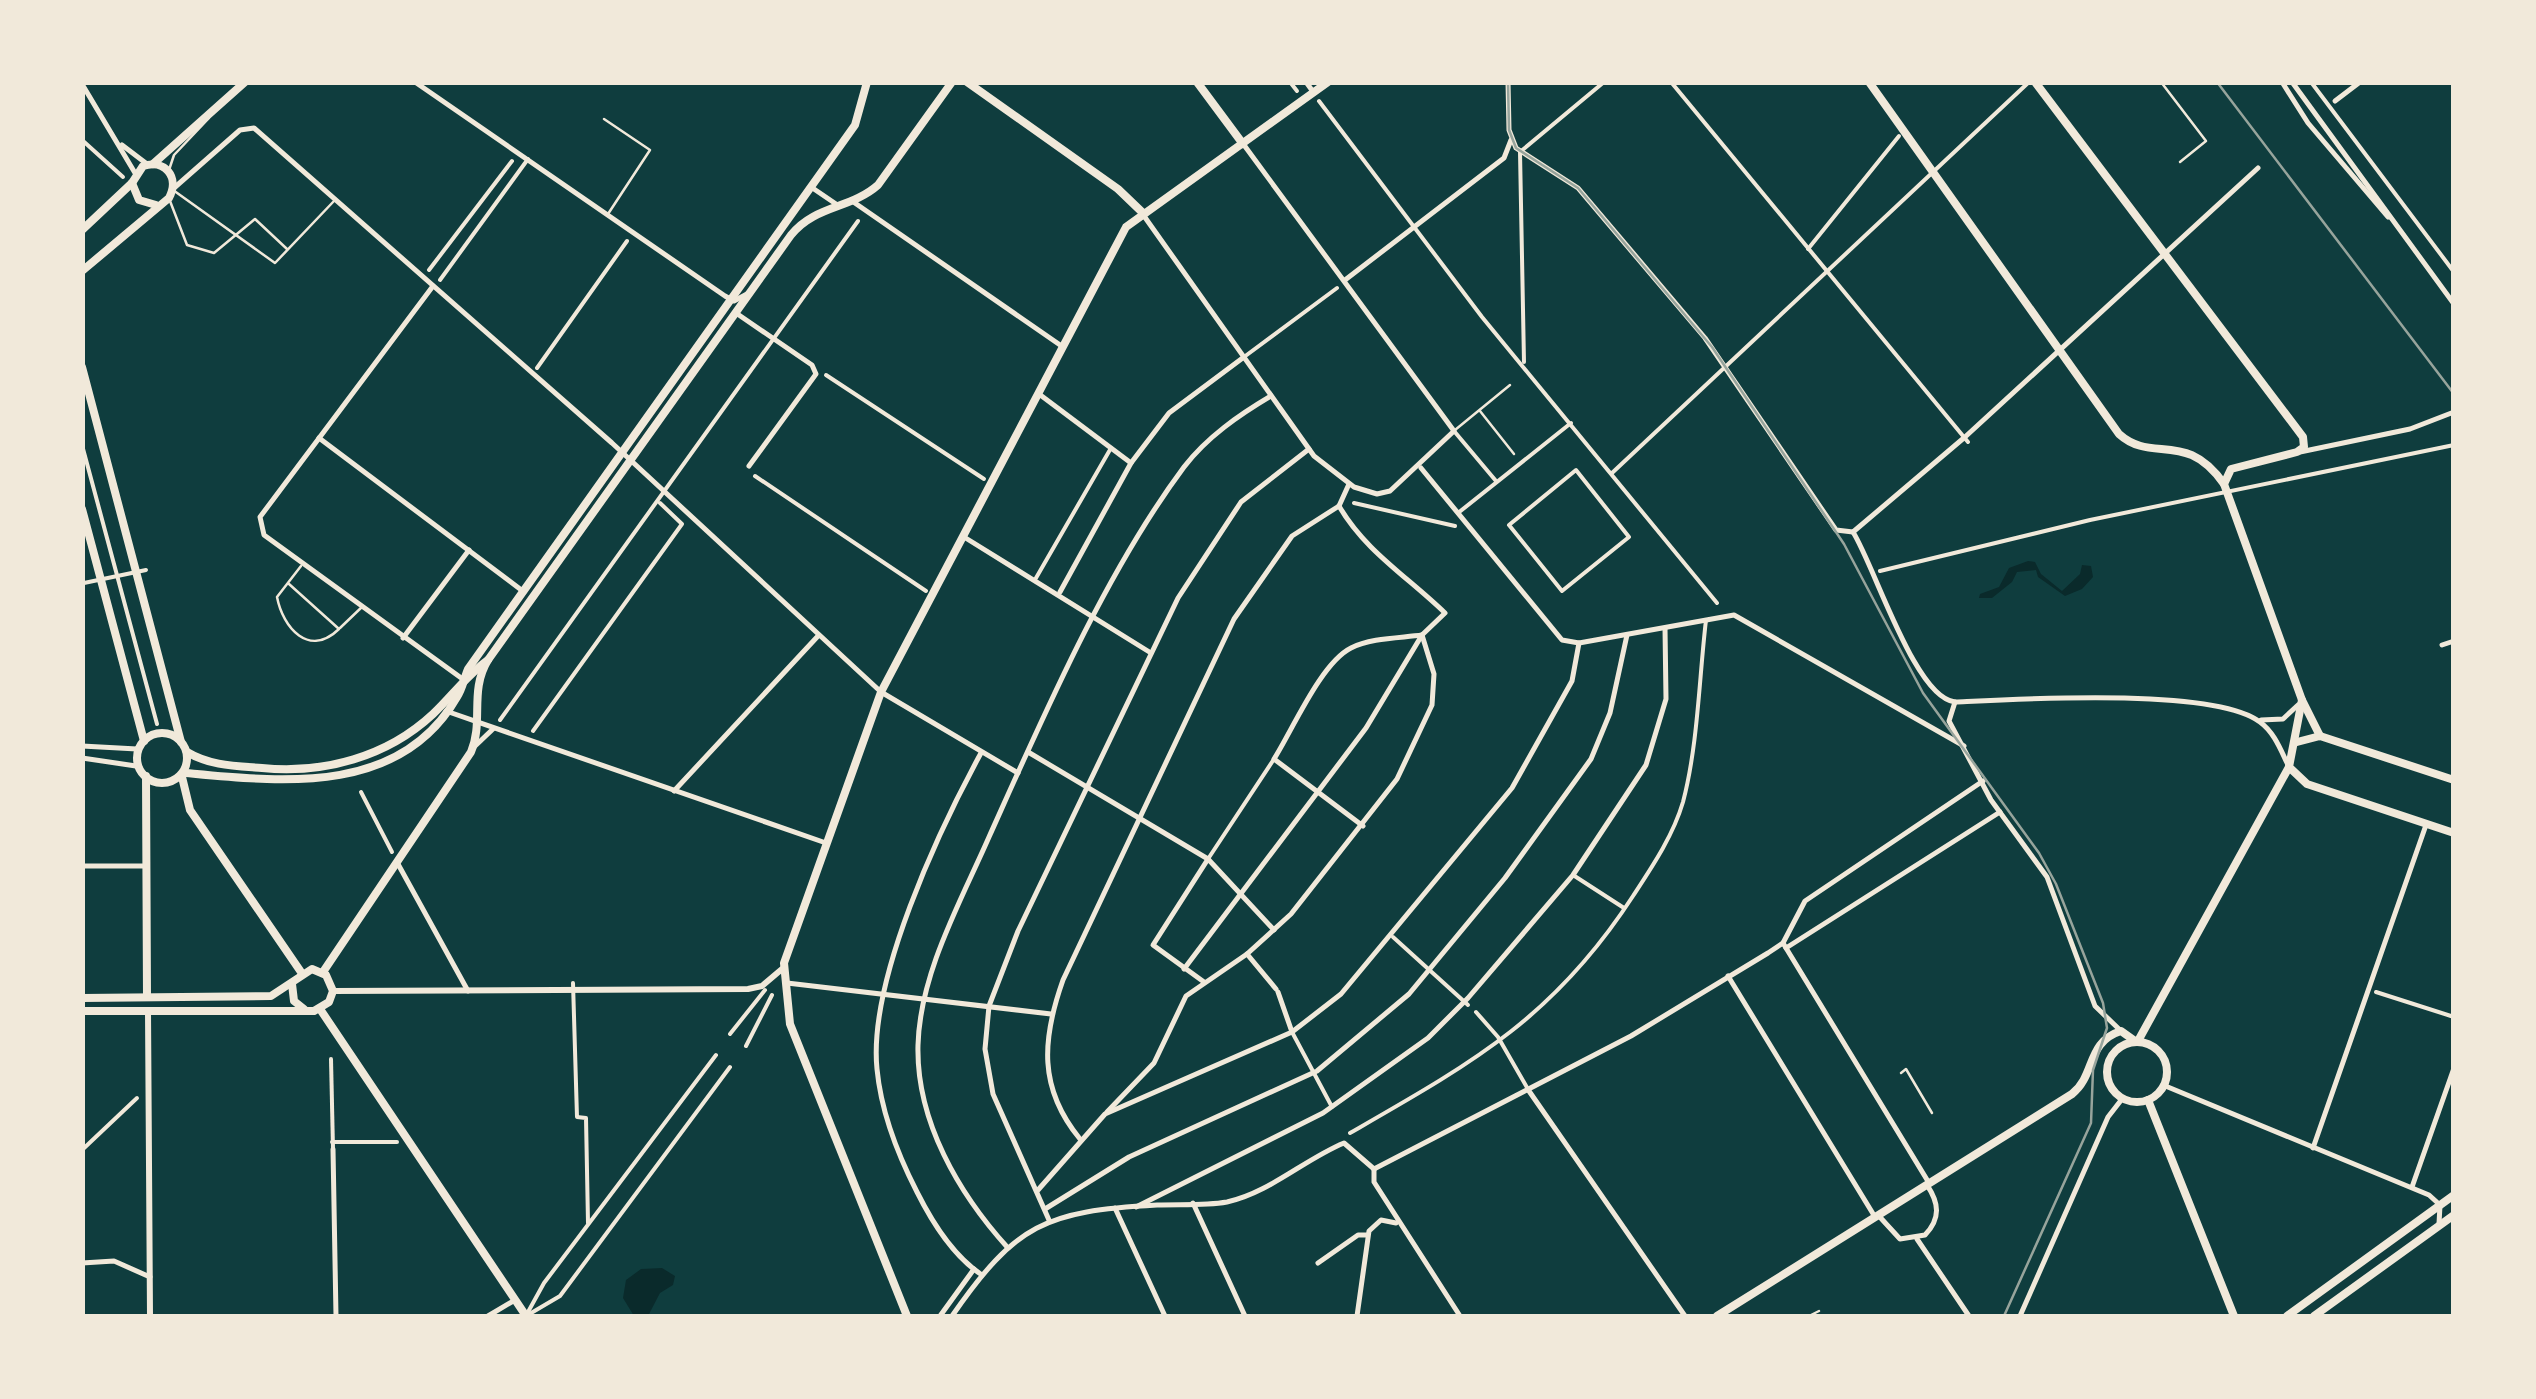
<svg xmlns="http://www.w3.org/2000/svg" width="2536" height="1399" viewBox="0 0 2536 1399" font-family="Inter,sans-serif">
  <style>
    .water { fill: #0a2a2b }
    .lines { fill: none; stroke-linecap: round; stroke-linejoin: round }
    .service { stroke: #f1e9da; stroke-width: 2.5 }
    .pedestrian { stroke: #f1e9da; stroke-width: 4 }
    .minor { stroke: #f1e9da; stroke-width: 5 }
    .tertiary { stroke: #f1e9da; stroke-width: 6 }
    .secondary { stroke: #f1e9da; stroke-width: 8 }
    .primary { stroke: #f1e9da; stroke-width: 8 }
    .tram { stroke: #97a49c; stroke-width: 2.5 }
    .rail { stroke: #97a49c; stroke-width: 2.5 }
  </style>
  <rect width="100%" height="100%" fill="#0f3d3e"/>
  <!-- water -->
  <g class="water">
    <path d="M2028 561 2035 562 2041 574 2062 591 2080 574 2082 565 2091 566 2093 577 2082 589 2065 596 2038 577 2036 570 2017 572 2012 582 1992 598H1979L1980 594 1999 587 2009 568Z"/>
    <path d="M662 1268 675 1276 673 1285 660 1293 648 1316H634L623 1298 626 1280 641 1269Z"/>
  </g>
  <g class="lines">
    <!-- service -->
    <g class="service">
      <path d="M2161 82 2206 141 2180 162"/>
      <path d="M604 119 650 150 608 214"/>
      <path d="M169 170 174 155 209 118"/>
      <path d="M173 190 275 263 334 201"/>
      <path d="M170 201 187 245 214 253 255 219 287 249"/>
      <path d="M1480 411 1514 454"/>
      <path d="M1455 430 1510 385"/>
      <path d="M289 584 339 629C309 658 283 628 277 597L301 566"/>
      <path d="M340 628 363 606"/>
      <path d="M1901 1073 1906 1069 1932 1113"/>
      <path d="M1809 1316 1819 1311"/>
    </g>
    <!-- pedestrian -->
    <g class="pedestrian">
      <path d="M1290 82 1297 91"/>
      <path d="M1671 82 1968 442"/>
      <path d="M2311 82 2454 272"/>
      <path d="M1319 101 1482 317 1717 603"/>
      <path d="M82 140 123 177"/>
      <path d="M1808 249 1899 136"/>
      <path d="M429 270 512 161"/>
      <path d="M440 280 528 159"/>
      <path d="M1244 357 1337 288"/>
      <path d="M1524 362 1520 152 1604 82"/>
      <path d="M537 368 627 241"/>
      <path d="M826 375 984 479"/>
      <path d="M1454 431 1496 481"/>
      <path d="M82 445 157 724"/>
      <path d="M1576 470 1629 537 1562 591 1509 525Z"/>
      <path d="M1612 473 2029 82"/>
      <path d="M755 476 926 591"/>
      <path d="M1354 503 1455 526"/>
      <path d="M1458 513 1571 423"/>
      <path d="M1880 571 2090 520 2454 445"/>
      <path d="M1036 578 1111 448"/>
      <path d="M84 583 146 570"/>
      <path d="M500 720 858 221"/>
      <path d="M533 731 682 524 660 503"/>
      <path d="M361 792 392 852"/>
      <path d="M1208 859 1274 759"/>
      <path d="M1573 875 1624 908"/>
      <path d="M1393 937 1468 1005"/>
      <path d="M573 983 577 1117 586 1118 588 1223"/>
      <path d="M2376 992 2454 1017"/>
      <path d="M1476 1012 1498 1037 1529 1091"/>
      <path d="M1292 1032 1332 1107"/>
      <path d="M730 1034 765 990"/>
      <path d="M746 1046 772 995"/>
      <path d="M331 1059 333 1149"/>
      <path d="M1350 1133C1472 1063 1554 1018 1633 896 1652 867 1673 836 1683 802 1698 745 1699 679 1706 620"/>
      <path d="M332 1142H397"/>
      <path d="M82 1150 137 1098"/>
      <path d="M528 1312 544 1283 716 1055"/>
      <path d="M526 1316 560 1296 730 1067"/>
    </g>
    <!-- minor -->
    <g class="minor">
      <path d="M415 82 725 296 734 301 747 294"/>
      <path d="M1306 82 1314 93"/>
      <path d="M1508 82 1509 130 1516 148 1578 188 1705 338 1836 530 1853 532"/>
      <path d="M2282 82 2308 123 2388 217"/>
      <path d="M2292 82 2454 304"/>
      <path d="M82 84 135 173"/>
      <path d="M2335 101 2360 82"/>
      <path d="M122 145 147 164"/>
      <path d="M811 187 836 204"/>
      <path d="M174 188 240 130 254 128 612 443 881 692 1018 773"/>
      <path d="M852 201 1063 347"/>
      <path d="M1144 216 1314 456 1354 487 1377 494 1390 491 1454 431 1244 145"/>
      <path d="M1345 280 1504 158 1511 140"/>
      <path d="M433 286 260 517 264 535 464 680"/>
      <path d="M736 313 812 365 816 374 749 466"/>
      <path d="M1039 394 1131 463"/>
      <path d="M319 438 524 592"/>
      <path d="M2300 452 2410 429 2454 412"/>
      <path d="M1421 468 1562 640 1579 643 1734 615 1964 746"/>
      <path d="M1339 506 1349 484"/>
      <path d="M1853 532C1875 567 1915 698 1955 702 2018 699 2214 687 2260 722 2275 733 2281 751 2289 767"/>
      <path d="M1853 532 1965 437 2258 168"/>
      <path d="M964 537 1151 653"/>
      <path d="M1060 592 1131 463 1169 413 1244 357"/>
      <path d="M403 638 469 550"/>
      <path d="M2442 645 2454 641"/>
      <path d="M1955 702 1949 721 1991 800 2047 877 2095 1006 2121 1031"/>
      <path d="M446 711 826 843"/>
      <path d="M2261 720 2283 719 2298 705"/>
      <path d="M82 746 137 749"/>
      <path d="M474 747 493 729"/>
      <path d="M1028 752 1208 859 1274 930"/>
      <path d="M981 753C939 830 868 981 877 1069 881 1111 898 1155 917 1192 932 1222 953 1256 982 1275"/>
      <path d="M82 758 136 766"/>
      <path d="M674 791 818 636"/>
      <path d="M1363 826 1274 759C1293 729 1321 663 1351 648 1370 638 1400 638 1422 635"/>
      <path d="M398 864 468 991"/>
      <path d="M82 866H146"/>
      <path d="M1783 943 1929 1183"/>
      <path d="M1786 948 2000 812"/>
      <path d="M1247 954 1276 989"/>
      <path d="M1184 969 1366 728 1422 635 1445 613C1408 577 1365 551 1339 506"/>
      <path d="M1728 976 1875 1217"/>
      <path d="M1204 982 1153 945 1208 859"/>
      <path d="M787 983 1051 1014"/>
      <path d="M1278 992 1292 1032"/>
      <path d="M2163 1085 2429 1195 2440 1205 2439 1224"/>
      <path d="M1529 1091 1685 1316"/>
      <path d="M1107 1112 1154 1063 1186 996 1247 954 1291 914 1397 779 1432 705 1434 674 1422 635"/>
      <path d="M1080 1139C1038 1088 1042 1039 1063 980L1234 619 1292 536 1339 506"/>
      <path d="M2313 1148 2426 825"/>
      <path d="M333 1149 336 1316"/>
      <path d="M1374 1169 1631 1036 1768 953 1783 943 1805 901 1983 781"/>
      <path d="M1374 1169V1182L1460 1316"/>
      <path d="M2412 1187 2454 1068"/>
      <path d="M1038 1190 1105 1114 1292 1032 1341 994 1512 788 1572 681 1579 643"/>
      <path d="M1193 1203 1245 1316"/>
      <path d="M1136 1207 1323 1113 1428 1038 1468 998 1573 875 1646 765 1666 699 1665 628"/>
      <path d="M1115 1208 1165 1316"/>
      <path d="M1045 1209 1129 1157 1317 1071 1409 994 1505 878 1591 759 1610 713 1627 635"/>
      <path d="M1878 1215 1900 1239 1925 1235C1941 1218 1939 1203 1927 1185"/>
      <path d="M1049 1220 993 1094 985 1049 989 1006 1018 931 1178 598 1241 502 1309 449"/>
      <path d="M1917 1239 1969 1316"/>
      <path d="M1008 1248C959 1194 916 1121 918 1045 920 973 961 901 989 837 1043 717 1105 573 1184 467 1207 437 1239 415 1271 396"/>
      <path d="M82 1263 114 1261 150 1277"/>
      <path d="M1318 1263 1358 1235H1367"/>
      <path d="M488 1316 515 1300"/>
      <path d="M940 1316 974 1269"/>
      <path d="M952 1316C1016 1224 1045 1211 1157 1205 1180 1204 1204 1206 1227 1202 1269 1193 1305 1159 1344 1143L1374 1169"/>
      <path d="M1357 1316 1369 1231 1381 1220 1396 1223"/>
      <path d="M2020 1316 2108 1117 2122 1099"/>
    </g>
    <!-- tertiary -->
    <g class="tertiary">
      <path d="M333 991 748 989 762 986 782 969"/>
      <path d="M148 1011 150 1316"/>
    </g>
    <!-- secondary -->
    <g class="secondary">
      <path d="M967 82 1118 189 1143 213"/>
      <path d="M1197 82 1243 144"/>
      <path d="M1869 82 2119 434C2152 464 2186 429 2224 484"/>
      <path d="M153 164 245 82"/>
      <path d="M132 183 139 200 156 205"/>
      <path d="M82 230 132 183 143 166C165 159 180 177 169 198L82 271"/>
      <path d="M82 367 181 742"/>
      <path d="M82 509 144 741"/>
      <circle cx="162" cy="758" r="25"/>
      <path d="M187 752C210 766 236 766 262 768 324 774 387 757 433 714 452 696 466 676 488 660"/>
      <path d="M186 773C282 782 400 796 457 697 463 688 464 678 468 669L855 125 867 82"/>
      <path d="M146 776 147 997"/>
      <path d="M182 777 190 810 301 972"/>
      <path d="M2138 1041 2289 767"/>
      <circle cx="2137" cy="1072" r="30"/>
      <path d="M2148 1100 2234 1316"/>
      <path d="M907 1316 790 1024 784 963 881 692 1126 227 1328 82"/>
      <path d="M1717 1316 2072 1094C2096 1075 2086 1042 2121 1031L2135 1041"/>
    </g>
    <!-- primary -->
    <g class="primary">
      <path d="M2035 82 2303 437 2304 447 2297 452 2231 469 2224 484 2302 700 2289 767 2307 784 2454 833"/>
      <path d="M2302 700 2320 736"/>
      <path d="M2297 742 2320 736 2454 780"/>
      <path d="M323 972 471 752C484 721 469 691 488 660L791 235C815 205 851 209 878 185L952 82"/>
      <path d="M292 984 294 1001 304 1009"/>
      <path d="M82 998 271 996 312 969 326 975 333 991 329 1002 314 1011H82"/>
      <path d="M320 1009 526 1316"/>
      <path d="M2287 1316 2454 1195"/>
      <path d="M2314 1316 2454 1215"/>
    </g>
    <!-- tram -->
    <path class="tram" d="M1508 82 1509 130 1516 148 1578 188 1712 347 1844 544 1923 693 2039 853 2056 884 2103 1003 2107 1028 2093 1070 2091 1123 2004 1316"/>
    <!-- rail -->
    <path class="rail" d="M2217 82 2454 394"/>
  </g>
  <!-- border -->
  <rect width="2536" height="1399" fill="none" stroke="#f1e9da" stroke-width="170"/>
</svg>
